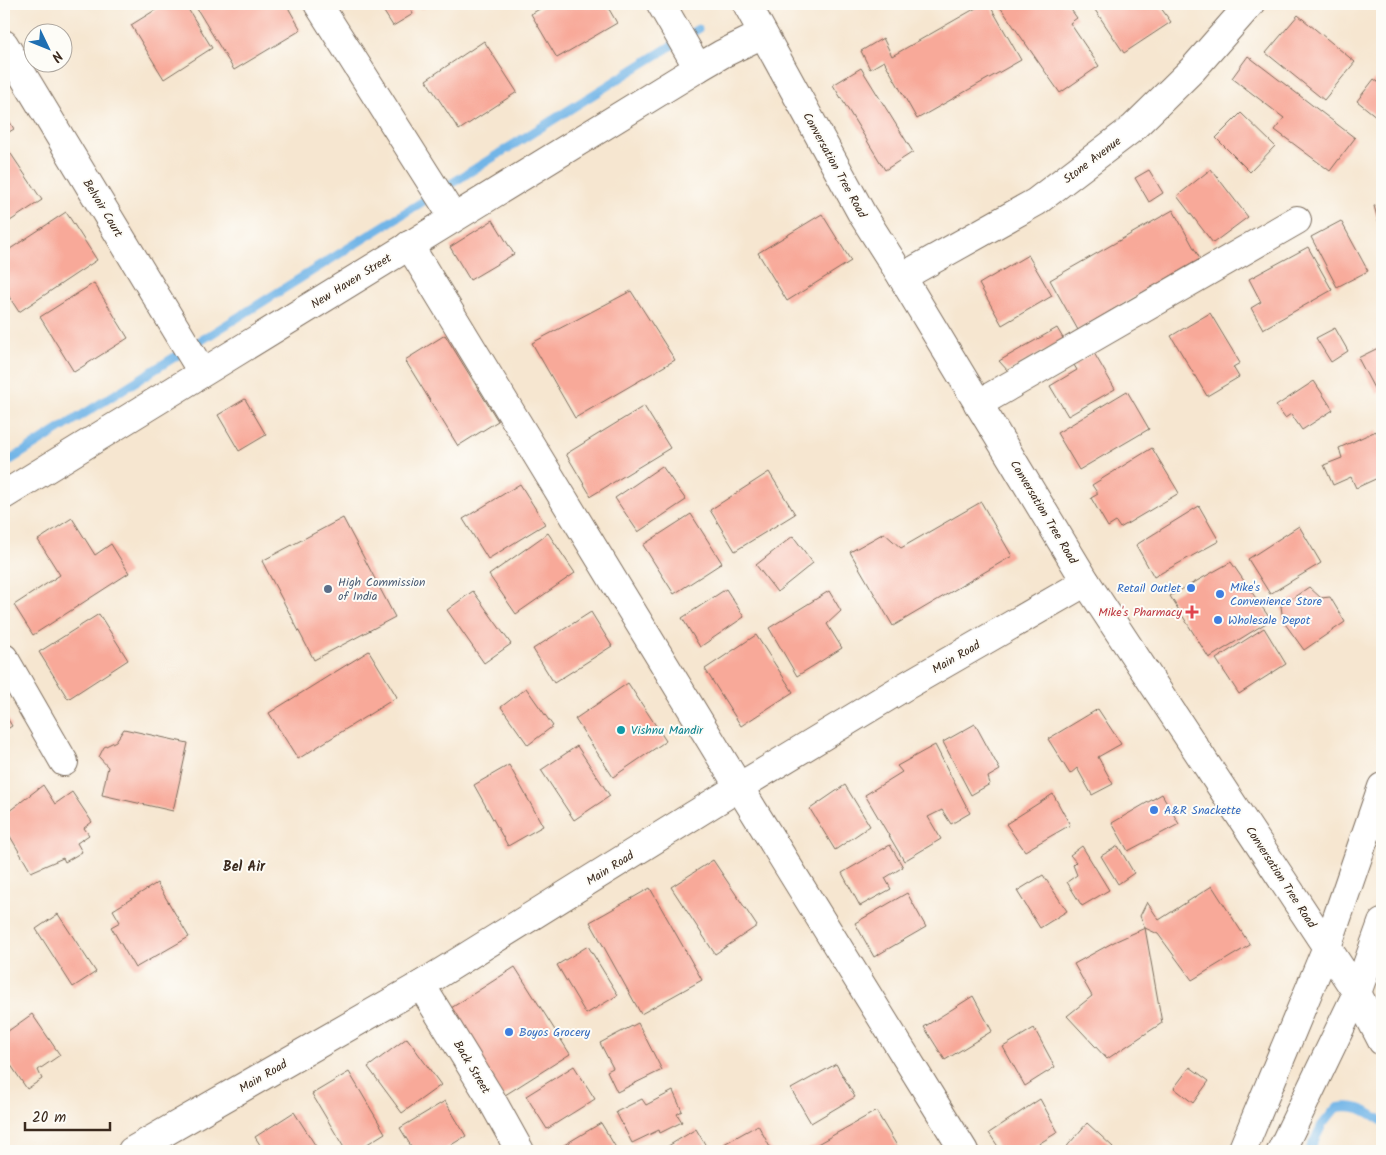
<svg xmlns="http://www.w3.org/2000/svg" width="1386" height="1155" viewBox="0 0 1386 1155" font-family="Kalam,sans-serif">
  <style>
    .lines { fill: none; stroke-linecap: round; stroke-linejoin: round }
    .stream { stroke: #72b5e7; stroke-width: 9 }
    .building { fill: #f8a999 }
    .street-casing { stroke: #7c6c5c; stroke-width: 30 }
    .secondary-casing { stroke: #7c6c5c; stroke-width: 30 }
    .street { stroke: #fff; stroke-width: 28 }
    .secondary { stroke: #fff; stroke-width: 28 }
    .shop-dot { fill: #3f7fe0; stroke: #fdfcf7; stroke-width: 2 }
    .service-dot { fill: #5c6f8a; stroke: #fdfcf7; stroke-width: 2 }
    .health-dot { fill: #e0444e; stroke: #fdfcf7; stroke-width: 2 }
    .culture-dot { fill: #0f9aa8; stroke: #fdfcf7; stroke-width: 2 }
    .labels { text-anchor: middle; stroke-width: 4; stroke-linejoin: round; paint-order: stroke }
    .street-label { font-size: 12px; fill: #3b2a1e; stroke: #fdfcf7 }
    .service-label { font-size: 12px; fill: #4e5e75; stroke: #fdfcf7; text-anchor: start }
    .shop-label { font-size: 12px; fill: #366cbe; stroke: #fdfcf7; text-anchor: start }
    .health-label { font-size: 12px; fill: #be3a42; stroke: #fdfcf7; text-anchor: end }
    .culture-label { font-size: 12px; fill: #0d838f; stroke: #fdfcf7; text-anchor: start }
    .neighbourhood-label { font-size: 14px; font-weight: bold; fill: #3b2a1e; stroke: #fdfcf7 }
  </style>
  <rect width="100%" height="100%" fill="#fdfcf7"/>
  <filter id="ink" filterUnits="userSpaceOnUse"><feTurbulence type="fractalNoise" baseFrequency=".02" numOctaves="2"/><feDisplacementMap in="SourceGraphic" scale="10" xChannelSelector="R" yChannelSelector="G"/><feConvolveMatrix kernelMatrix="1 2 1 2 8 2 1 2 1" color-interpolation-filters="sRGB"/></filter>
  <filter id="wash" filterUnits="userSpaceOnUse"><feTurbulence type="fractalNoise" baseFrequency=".0096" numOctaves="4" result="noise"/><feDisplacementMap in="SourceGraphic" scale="20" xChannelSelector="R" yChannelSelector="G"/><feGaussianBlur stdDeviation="1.12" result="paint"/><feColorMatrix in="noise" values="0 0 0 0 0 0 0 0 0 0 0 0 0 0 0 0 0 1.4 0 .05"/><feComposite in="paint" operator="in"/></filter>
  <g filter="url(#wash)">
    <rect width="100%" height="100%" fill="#f6e6d0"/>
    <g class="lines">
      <!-- stream -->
      <g class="stream">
        <path d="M4 464 698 29"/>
        <path d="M1309 1151 1322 1125 1336 1108C1357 1104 1365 1110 1382 1121"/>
      </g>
    </g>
    <g id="blocks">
      <!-- building -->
      <g class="building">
        <path d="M165 4H185L212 48 164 79 131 25Z"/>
        <path d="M194 4H286L301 30 234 70Z"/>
        <path d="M379 4H430L422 9 420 5 411 10 413 14 393 26Z"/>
        <path d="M548 4H606L617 23 557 58 531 14Z"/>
        <path d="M983 4H989L1021 60 917 119 884 61 870 69 861 51 883 38 892 56Z"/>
        <path d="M998 4H1067L1077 18 1070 23 1099 66 1060 93Z"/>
        <path d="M1091 4H1158L1171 22 1124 53Z"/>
        <path d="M1298 15 1355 62 1324 100 1266 53Z"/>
        <path d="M484 41 517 92 459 130 426 80Z"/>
        <path d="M1248 56 1355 138 1330 171 1275 130 1284 118 1232 78Z"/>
        <path d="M861 68 913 152 885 170 833 85Z"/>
        <path d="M1374 79 1382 85V121L1357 101Z"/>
        <path d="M4 112 14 129 4 135Z"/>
        <path d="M1241 113 1275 146 1250 172 1216 138Z"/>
        <path d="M9 151 42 200 4 225V154Z"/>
        <path d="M1211 169 1248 217 1213 243 1177 196Z"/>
        <path d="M1149 170 1163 193 1149 202 1135 178Z"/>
        <path d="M1382 204V234L1374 206Z"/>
        <path d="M1173 210 1200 259 1078 330 1050 280Z"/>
        <path d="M66 212 97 260 19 312 4 289V253Z"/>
        <path d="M822 214 851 261 787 301 758 253Z"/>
        <path d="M493 220 514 254 470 280 450 247Z"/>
        <path d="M1341 221 1368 271 1337 287 1311 237Z"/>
        <path d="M1308 247 1332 290 1263 329 1251 308 1261 302 1249 279Z"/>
        <path d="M1028 255 1052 296 1002 325 979 284Z"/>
        <path d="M94 283 128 338 74 372 40 317Z"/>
        <path d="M631 291 675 360 575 418 532 343Z"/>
        <path d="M1210 313 1240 363 1233 367 1239 377 1207 396 1171 336Z"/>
        <path d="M1057 328 1064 340 1008 371 999 361Z"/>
        <path d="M1335 328 1348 351 1331 362 1316 338Z"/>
        <path d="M445 335 498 421 458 446 405 360Z"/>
        <path d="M1382 346V391L1377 394 1358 358Z"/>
        <path d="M1094 353 1115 389 1068 416 1050 386 1077 370 1074 365Z"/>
        <path d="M1314 381 1333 410 1302 430 1291 414 1285 418 1276 406Z"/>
        <path d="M1127 391 1149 429 1079 470 1057 433Z"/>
        <path d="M245 399 266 435 239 451 218 415Z"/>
        <path d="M644 406 670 448 591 496 566 454Z"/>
        <path d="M1376 431 1382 445V476L1356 488 1351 477 1333 485 1324 465 1342 458 1339 448Z"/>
        <path d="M1152 448 1179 493 1120 528 1116 522 1108 527 1091 498 1098 494 1092 485Z"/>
        <path d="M662 466 686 500 638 532 615 498Z"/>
        <path d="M769 472 795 514 735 551 710 510Z"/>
        <path d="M520 484 545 524 488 559 463 519Z"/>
        <path d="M981 502 1012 556 893 626 850 552 884 533 901 548Z"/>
        <path d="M1199 506 1219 541 1154 577 1136 545Z"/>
        <path d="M691 514 722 563 674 594 643 545Z"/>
        <path d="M72 518 95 555 111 544 129 573 33 635 14 605 60 575 38 540Z"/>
        <path d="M343 518 395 617 314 660 262 561Z"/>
        <path d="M1299 526 1321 563 1270 594 1248 559Z"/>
        <path d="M548 533 575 573 516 614 489 575Z"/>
        <path d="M793 536 813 563 777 592 756 565Z"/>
        <path d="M1231 562 1271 620 1209 658 1170 596Z"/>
        <path d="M1309 587 1321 598 1330 597 1345 622 1304 650 1283 621 1281 606Z"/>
        <path d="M726 589 744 617 700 647 682 618Z"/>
        <path d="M473 591 511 644 484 663 447 610Z"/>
        <path d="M829 591 841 611 827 624 842 648 797 676 769 628Z"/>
        <path d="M591 612 612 646 554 683 533 649Z"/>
        <path d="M99 614 128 660 68 699 39 652Z"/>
        <path d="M1264 628 1286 664 1239 694 1216 659Z"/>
        <path d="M756 635 793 692 741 726 705 669Z"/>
        <path d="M369 651 397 697 298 759 269 713Z"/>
        <path d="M628 683 666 741 613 777 575 719Z"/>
        <path d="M526 688 553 726 528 745 501 707Z"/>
        <path d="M1098 709 1121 744 1098 757 1113 784 1092 795 1077 768 1070 774 1048 739Z"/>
        <path d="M4 713 12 726 4 731Z"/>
        <path d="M975 724 1000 770 988 777 990 784 971 795 943 742Z"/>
        <path d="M124 729 188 743 173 811 102 795 108 767 99 757 104 747 116 741Z"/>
        <path d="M935 745 970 813 951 824 942 810 928 817 941 839 904 861 865 795 902 772 897 766Z"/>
        <path d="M577 746 610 796 574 820 541 770Z"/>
        <path d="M509 765 543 826 508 846 474 785Z"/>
        <path d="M43 785 55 804 72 792 92 822 84 828 89 835 77 843 82 852 65 862 63 858 31 872 4 826V815Z"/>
        <path d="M845 785 870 826 835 850 810 809Z"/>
        <path d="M1053 794 1070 825 1025 851 1006 824Z"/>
        <path d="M1162 794 1179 824 1128 851 1112 823Z"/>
        <path d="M890 845 903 867 885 878 891 889 860 906 842 873Z"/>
        <path d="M1082 846 1109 890 1082 906 1067 882 1077 875 1073 865 1076 862 1070 855Z"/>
        <path d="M1118 846 1134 873 1118 884 1101 856Z"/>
        <path d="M713 860 757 926 715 954 671 887Z"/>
        <path d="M1043 875 1067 911 1040 928 1017 891Z"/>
        <path d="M157 883 189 937 135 968 111 927 120 922 113 910Z"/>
        <path d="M1212 886 1250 945 1192 980 1158 934 1145 928 1140 916 1147 902 1159 920Z"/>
        <path d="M650 888 702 980 641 1014 590 922Z"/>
        <path d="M907 893 926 927 874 957 855 923Z"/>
        <path d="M58 914 96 972 73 987 36 929Z"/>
        <path d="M1145 928 1162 1023 1107 1059 1067 1016 1092 996 1074 964 1114 942Z"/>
        <path d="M588 946 618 995 586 1014 557 965Z"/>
        <path d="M515 967 570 1054 502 1097 448 1010Z"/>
        <path d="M973 996 992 1031 945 1060 924 1027Z"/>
        <path d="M32 1014 60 1055 38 1070 42 1079 27 1089 4 1055V1034Z"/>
        <path d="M638 1023 662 1070 617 1092 607 1071 613 1068 600 1043Z"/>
        <path d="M1034 1028 1055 1067 1025 1086 1003 1047Z"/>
        <path d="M407 1038 441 1085 402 1113 368 1067Z"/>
        <path d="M836 1064 855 1097 811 1123 791 1089Z"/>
        <path d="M574 1066 595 1099 547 1129 526 1096Z"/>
        <path d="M1190 1067 1209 1081 1193 1103 1174 1088Z"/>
        <path d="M349 1072 385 1133 356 1151H346L312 1094Z"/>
        <path d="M673 1091 682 1111 677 1114 682 1122 660 1133 659 1130 632 1143 616 1112 642 1099 646 1105Z"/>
        <path d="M1040 1099 1058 1132 1027 1151H1001L989 1133Z"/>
        <path d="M445 1101 466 1136 441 1151H414L400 1128Z"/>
        <path d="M876 1111 899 1149 895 1151H805Z"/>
        <path d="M294 1112 319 1151H264L255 1137Z"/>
        <path d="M601 1123 618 1151H554Z"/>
        <path d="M1087 1123 1113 1147 1111 1151H1063Z"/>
        <path d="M758 1125 772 1151H727L724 1144Z"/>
        <path d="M696 1129 709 1151H660Z"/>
      </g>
    </g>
  </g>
  <g filter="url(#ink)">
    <use href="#blocks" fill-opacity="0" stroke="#7c6c5c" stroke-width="1"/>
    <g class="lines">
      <defs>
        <g id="street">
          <path d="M318 4 453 217"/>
          <path d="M4 44 202 372"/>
          <path d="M409 245 739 787 964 1151"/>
          <path d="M902 277 1036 202 1133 128 1193 69 1250 4"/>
          <path d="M978 404 1297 220"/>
          <path d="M4 495 698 68"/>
          <path d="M4 658 64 762"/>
          <path d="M421 985 490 1097 520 1151"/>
          <path d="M132 1151 421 985 739 787 904 687 1086 582"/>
        </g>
        <g id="secondary">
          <path d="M661 4 698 68 722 54 763 34"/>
          <path d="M747 4 862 214 902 277 1086 582 1357 993 1382 1041"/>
          <path d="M1242 1151 1327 947 1382 787"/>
          <path d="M1281 1151 1357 993 1382 923"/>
        </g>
      </defs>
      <!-- street casing -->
      <use href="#street" class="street-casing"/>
      <!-- secondary casing -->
      <use href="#secondary" class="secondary-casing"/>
      <!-- street -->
      <use href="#street" class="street"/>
      <!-- secondary -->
      <use href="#secondary" class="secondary"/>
    </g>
  </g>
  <!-- markers -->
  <g class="shop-dot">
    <circle cx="1191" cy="588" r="5"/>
    <circle cx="1220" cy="594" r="5"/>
    <circle cx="1218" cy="620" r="5"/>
    <circle cx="1154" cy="810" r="5"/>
    <circle cx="509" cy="1032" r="5"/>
  </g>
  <circle class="service-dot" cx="328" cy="589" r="5"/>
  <path class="health-dot" d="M1189.5 604.5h5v5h5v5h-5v5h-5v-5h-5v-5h5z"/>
  <circle class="culture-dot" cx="621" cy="730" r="5"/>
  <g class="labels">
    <!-- street labels -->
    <g class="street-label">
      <text transform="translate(1092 160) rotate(-37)" y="4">Stone Avenue</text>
      <text transform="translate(835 165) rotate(61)" y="4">Conversation Tree Road</text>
      <text transform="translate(103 208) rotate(59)" y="4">Belvoir Court</text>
      <text transform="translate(351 281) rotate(-32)" y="4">New Haven Street</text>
      <text transform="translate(1044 512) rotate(59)" y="4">Conversation Tree Road</text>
      <text transform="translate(956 657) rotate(-30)" y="4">Main Road</text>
      <text transform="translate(610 868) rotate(-32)" y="4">Main Road</text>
      <text transform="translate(1281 877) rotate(57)" y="4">Conversation Tree Road</text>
      <text transform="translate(472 1067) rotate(59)" y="4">Back Street</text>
      <text transform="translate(263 1076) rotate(-30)" y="4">Main Road</text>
    </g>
    <!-- service labels -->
    <g class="service-label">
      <text x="338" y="586">High Commission<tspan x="338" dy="14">of India</tspan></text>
    </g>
    <!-- shop labels -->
    <g class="shop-label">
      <text x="1230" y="591">Mike's<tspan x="1230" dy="14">Convenience Store</tspan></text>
      <text x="1181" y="592" text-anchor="end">Retail Outlet</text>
      <text x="1228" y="624">Wholesale Depot</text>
      <text x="1164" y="814">A&amp;R Snackette</text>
      <text x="519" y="1036">Boyos Grocery</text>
    </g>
    <!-- health labels -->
    <g class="health-label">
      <text x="1182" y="616">Mike's Pharmacy</text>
    </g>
    <!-- culture labels -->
    <g class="culture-label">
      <text x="631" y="734">Vishnu Mandir</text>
    </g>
    <!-- neighbourhood labels -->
    <g class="neighbourhood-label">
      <text x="244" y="871">Bel Air</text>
    </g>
  </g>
  <!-- margin -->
  <rect width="1386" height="1155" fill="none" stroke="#fdfcf7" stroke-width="20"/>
  <!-- north arrow -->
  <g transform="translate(48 48) rotate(133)"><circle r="24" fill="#fdfcf7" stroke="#afa8a0"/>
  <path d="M0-4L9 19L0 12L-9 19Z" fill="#1f6fb2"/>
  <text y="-8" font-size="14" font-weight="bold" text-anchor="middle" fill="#3b2a1e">N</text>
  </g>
  <!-- scale -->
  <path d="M25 1122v8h85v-8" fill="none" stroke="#3b2a1e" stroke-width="2.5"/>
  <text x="32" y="1122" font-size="15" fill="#3b2a1e" stroke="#fdfcf7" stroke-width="4" paint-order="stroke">20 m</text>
</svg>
